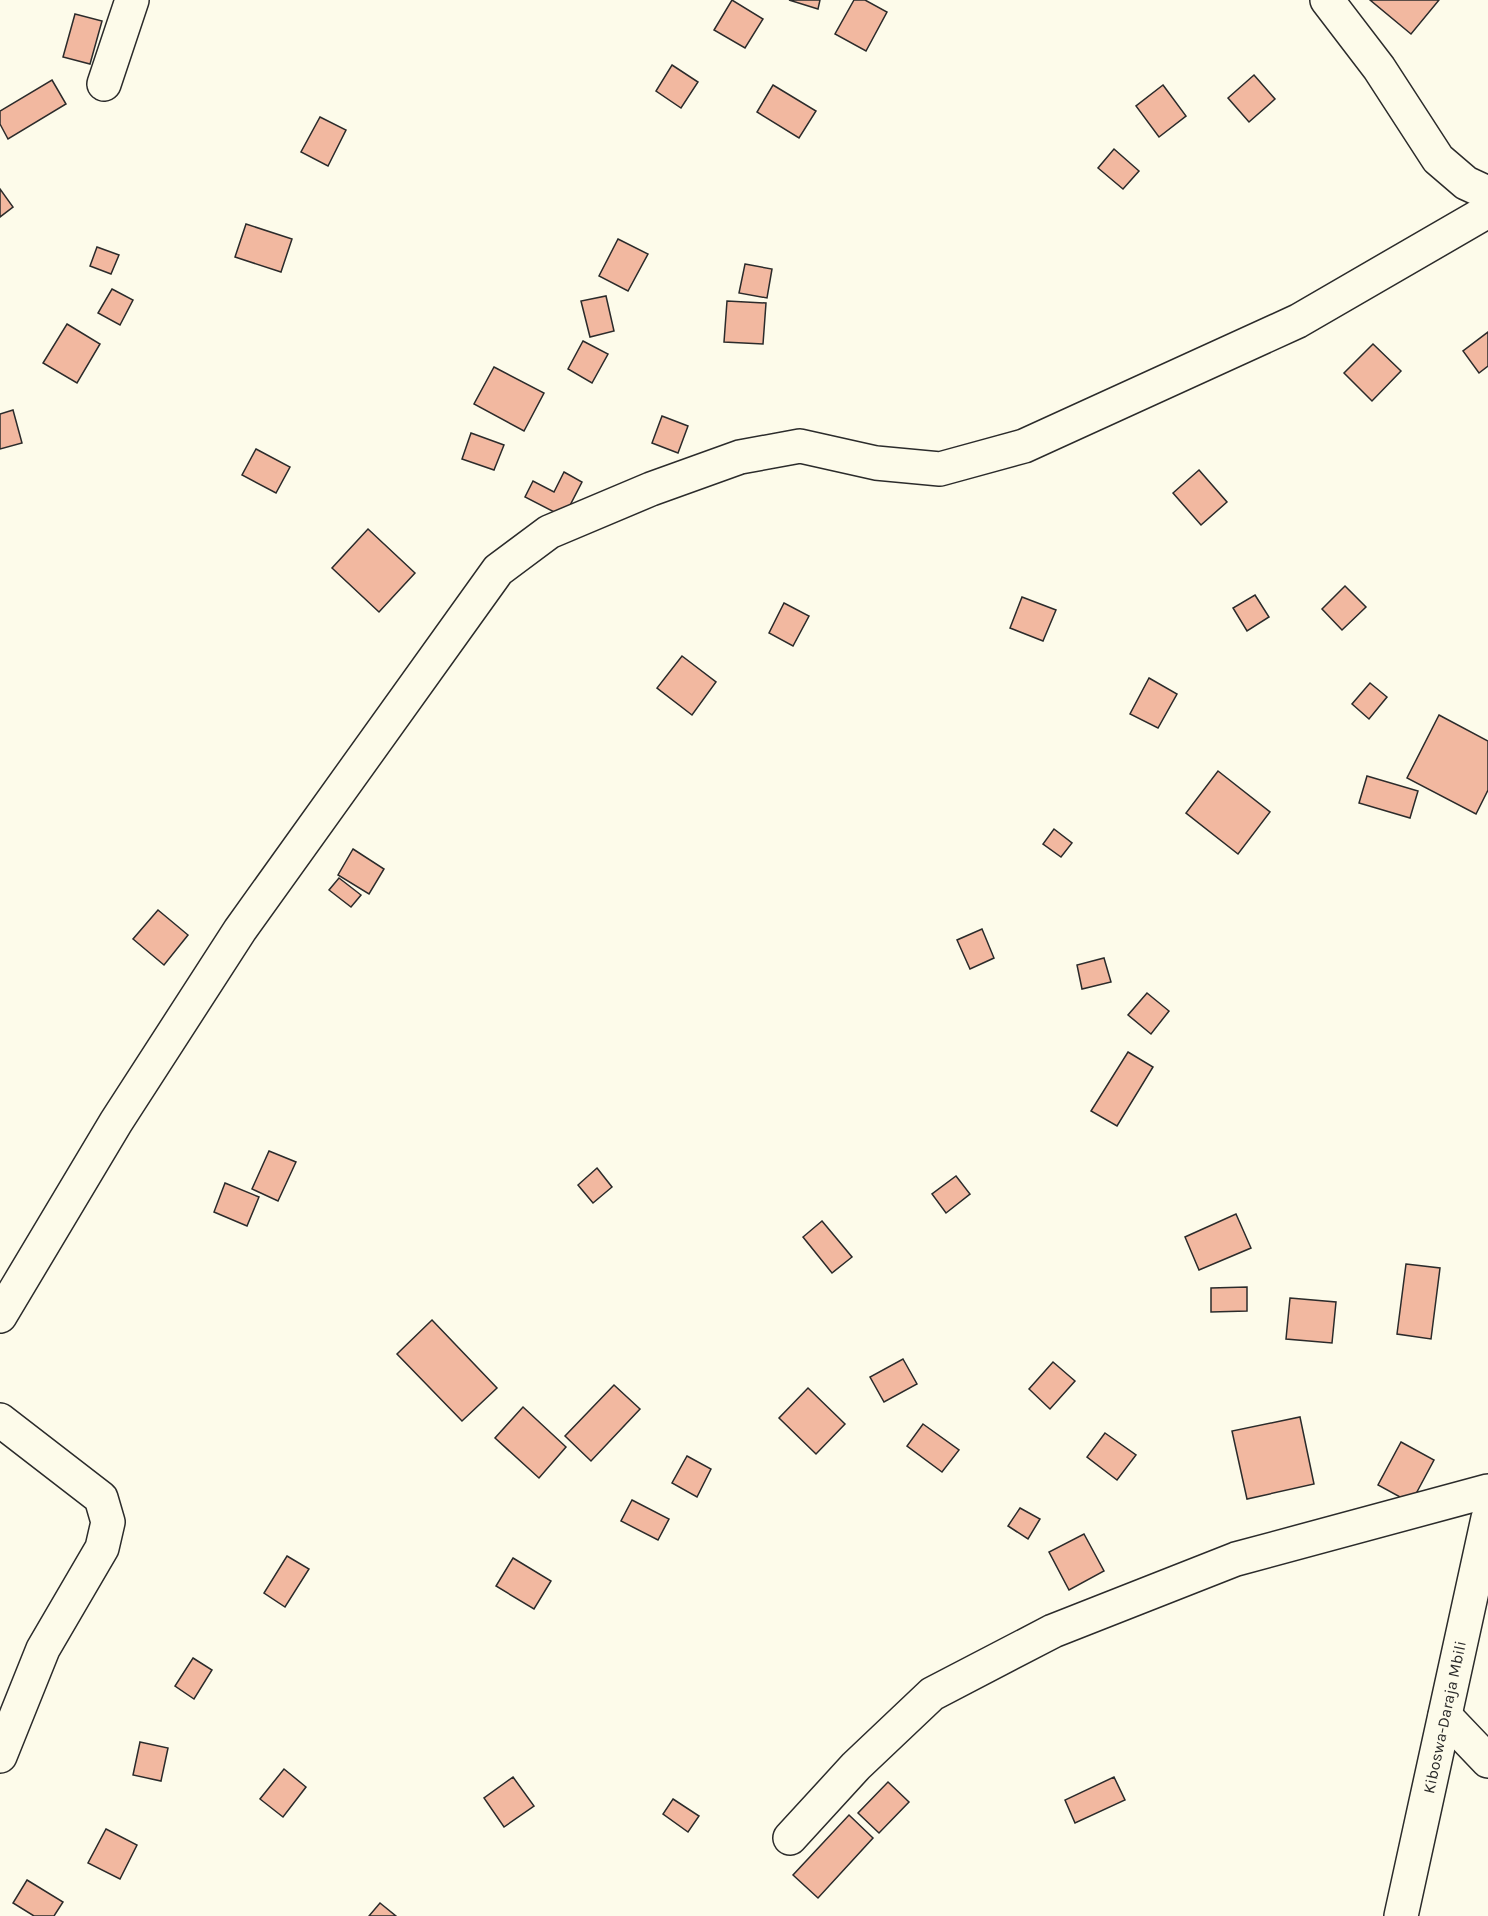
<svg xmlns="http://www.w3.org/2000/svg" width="1488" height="1916" viewBox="0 0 1488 1916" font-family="Karla,sans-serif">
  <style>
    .building { fill: #f2b8a0; stroke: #2b2b2b; stroke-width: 1.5 }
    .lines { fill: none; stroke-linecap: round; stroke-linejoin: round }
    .minor-casing { stroke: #2b2b2b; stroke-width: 36 }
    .major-casing { stroke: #2b2b2b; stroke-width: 36 }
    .minor { stroke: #fdfbea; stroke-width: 33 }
    .major { stroke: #fdfbea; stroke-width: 33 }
    .labels { text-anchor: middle; stroke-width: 4.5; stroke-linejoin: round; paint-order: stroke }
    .street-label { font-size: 16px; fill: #2b2b2b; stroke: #fdfbea }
  </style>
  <rect width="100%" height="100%" fill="#fdfbea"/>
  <!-- building -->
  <g class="building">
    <path d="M732 0 763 19 745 48 714 30Z"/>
    <path d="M789 0H820L818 9Z"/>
    <path d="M854 0H865L887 12 866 51 835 34Z"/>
    <path d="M1370 0H1439L1411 34Z"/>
    <path d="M75 14 102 21 90 64 63 57Z"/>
    <path d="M672 65 698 82 681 108 656 91Z"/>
    <path d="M1254 75 1275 99 1249 122 1228 98Z"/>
    <path d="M52 80 66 104 8 139 0 124V111Z"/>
    <path d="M773 85 816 111 799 138 757 112Z"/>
    <path d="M1163 85 1186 116 1159 137 1136 106Z"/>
    <path d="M320 117 346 130 328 166 301 152Z"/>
    <path d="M1114 149 1139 171 1123 189 1098 168Z"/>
    <path d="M0 189 13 207 0 217Z"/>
    <path d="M246 224 292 239 281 272 235 257Z"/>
    <path d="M618 239 648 254 628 291 599 276Z"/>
    <path d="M97 247 119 255 111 274 90 266Z"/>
    <path d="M745 264 772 269 767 298 739 293Z"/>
    <path d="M112 289 133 300 120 325 98 313Z"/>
    <path d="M606 296 614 331 590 337 581 301Z"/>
    <path d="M727 301 766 303 763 344 724 342Z"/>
    <path d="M67 324 100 344 77 383 43 363Z"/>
    <path d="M1488 332V366L1479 373 1463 351Z"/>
    <path d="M583 341 608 354 592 383 568 369Z"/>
    <path d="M1373 344 1401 371 1372 401 1344 373Z"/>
    <path d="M494 367 544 393 524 431 474 404Z"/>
    <path d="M13 410 22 443 0 449V414Z"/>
    <path d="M662 416 688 426 678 453 652 443Z"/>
    <path d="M471 433 504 445 494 470 462 459Z"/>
    <path d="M256 449 290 467 276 493 242 475Z"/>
    <path d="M1199 470 1227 502 1201 525 1173 493Z"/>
    <path d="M564 472 582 482 564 517 525 497 533 481 554 492Z"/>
    <path d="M368 529 415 573 379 612 332 568Z"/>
    <path d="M1345 586 1366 607 1342 630 1322 609Z"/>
    <path d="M1255 595 1269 617 1247 631 1233 608Z"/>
    <path d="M1022 597 1056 610 1043 641 1010 628Z"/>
    <path d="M784 603 809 616 793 646 769 633Z"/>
    <path d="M682 656 716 682 692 715 657 688Z"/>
    <path d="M1149 678 1177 694 1158 728 1130 714Z"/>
    <path d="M1370 683 1387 697 1369 719 1352 704Z"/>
    <path d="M1439 715 1488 741V790L1476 814 1407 778Z"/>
    <path d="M1218 771 1270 812 1238 854 1186 813Z"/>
    <path d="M1367 776 1418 791 1410 818 1359 803Z"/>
    <path d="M1054 829 1072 843 1061 857 1043 844Z"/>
    <path d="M353 849 384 869 369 894 338 875Z"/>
    <path d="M339 878 361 895 351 907 329 890Z"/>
    <path d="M158 910 188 935 164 965 133 939Z"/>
    <path d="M982 929 994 958 970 969 957 940Z"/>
    <path d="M1104 958 1111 982 1082 989 1077 965Z"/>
    <path d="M1147 993 1169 1011 1151 1034 1128 1015Z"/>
    <path d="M1128 1052 1153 1067 1117 1126 1091 1111Z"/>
    <path d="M269 1151 296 1162 278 1201 252 1189Z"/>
    <path d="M597 1168 612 1187 593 1203 578 1185Z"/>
    <path d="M956 1176 970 1194 946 1213 932 1194Z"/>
    <path d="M225 1183 259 1197 247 1226 214 1212Z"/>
    <path d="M1236 1214 1251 1248 1199 1270 1185 1237Z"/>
    <path d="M822 1221 852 1257 832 1273 803 1237Z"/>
    <path d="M1406 1264 1440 1268 1431 1339 1397 1334Z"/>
    <path d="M1247 1287V1311L1211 1312V1288Z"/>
    <path d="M1290 1298 1336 1302 1332 1343 1286 1339Z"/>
    <path d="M432 1320 497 1388 462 1421 397 1354Z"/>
    <path d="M903 1359 917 1384 884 1402 870 1377Z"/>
    <path d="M1053 1362 1075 1381 1050 1409 1029 1389Z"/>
    <path d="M614 1385 640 1409 591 1461 565 1436Z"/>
    <path d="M808 1388 845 1424 816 1454 779 1418Z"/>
    <path d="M523 1407 566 1447 539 1478 495 1438Z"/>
    <path d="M1300 1417 1314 1484 1247 1499 1232 1431Z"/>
    <path d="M923 1424 959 1450 942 1472 907 1446Z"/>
    <path d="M1105 1433 1136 1455 1117 1480 1087 1457Z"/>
    <path d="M1401 1442 1434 1460 1411 1503 1378 1485Z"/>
    <path d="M687 1456 711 1469 697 1497 672 1483Z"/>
    <path d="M632 1500 669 1519 658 1540 621 1521Z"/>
    <path d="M1020 1508 1040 1519 1028 1539 1008 1526Z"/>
    <path d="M1084 1534 1104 1571 1069 1590 1049 1552Z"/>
    <path d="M287 1556 309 1569 285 1607 264 1593Z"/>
    <path d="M513 1558 551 1581 534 1609 496 1586Z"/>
    <path d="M193 1658 212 1670 194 1699 175 1686Z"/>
    <path d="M140 1742 168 1748 161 1781 133 1775Z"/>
    <path d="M284 1769 306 1787 283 1817 260 1799Z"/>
    <path d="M513 1777 534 1806 504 1827 484 1798Z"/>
    <path d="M1114 1777 1125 1800 1075 1823 1065 1800Z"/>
    <path d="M888 1782 909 1802 879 1833 858 1813Z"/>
    <path d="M673 1799 699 1816 688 1832 663 1814Z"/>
    <path d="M849 1815 873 1838 818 1898 793 1875Z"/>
    <path d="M106 1829 137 1845 120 1879 88 1863Z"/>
    <path d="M27 1880 63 1902 54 1916H34L13 1903Z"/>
    <path d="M380 1903 396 1916H369Z"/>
  </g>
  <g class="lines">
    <defs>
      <g id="minor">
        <path d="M1327 0 1379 68 1438 159 1466 183 1488 193"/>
        <path d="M104 84 132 0"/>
        <path d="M0 1316 116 1122 240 930 498 570 549 532 651 489 740 457 800 446 876 463 940 469 1024 446 1298 321 1488 211"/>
        <path d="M0 1420 101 1498 108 1522 102 1548 43 1649 0 1756"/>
        <path d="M1445 1716 1488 1761"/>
        <path d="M790 1838 856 1766 932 1694 1053 1631 1236 1559 1488 1491"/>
      </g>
      <path id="major" d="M1401 1916 1488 1518"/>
    </defs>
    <!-- minor casing -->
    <use href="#minor" class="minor-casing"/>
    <!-- major casing -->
    <use href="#major" class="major-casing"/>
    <!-- minor -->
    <use href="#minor" class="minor"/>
    <!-- major -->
    <use href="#major" class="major"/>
  </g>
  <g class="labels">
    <!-- street labels -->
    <g class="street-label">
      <text transform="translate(1444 1717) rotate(-78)" y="6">Kiboswa-Daraja Mbili</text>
    </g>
  </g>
</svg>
